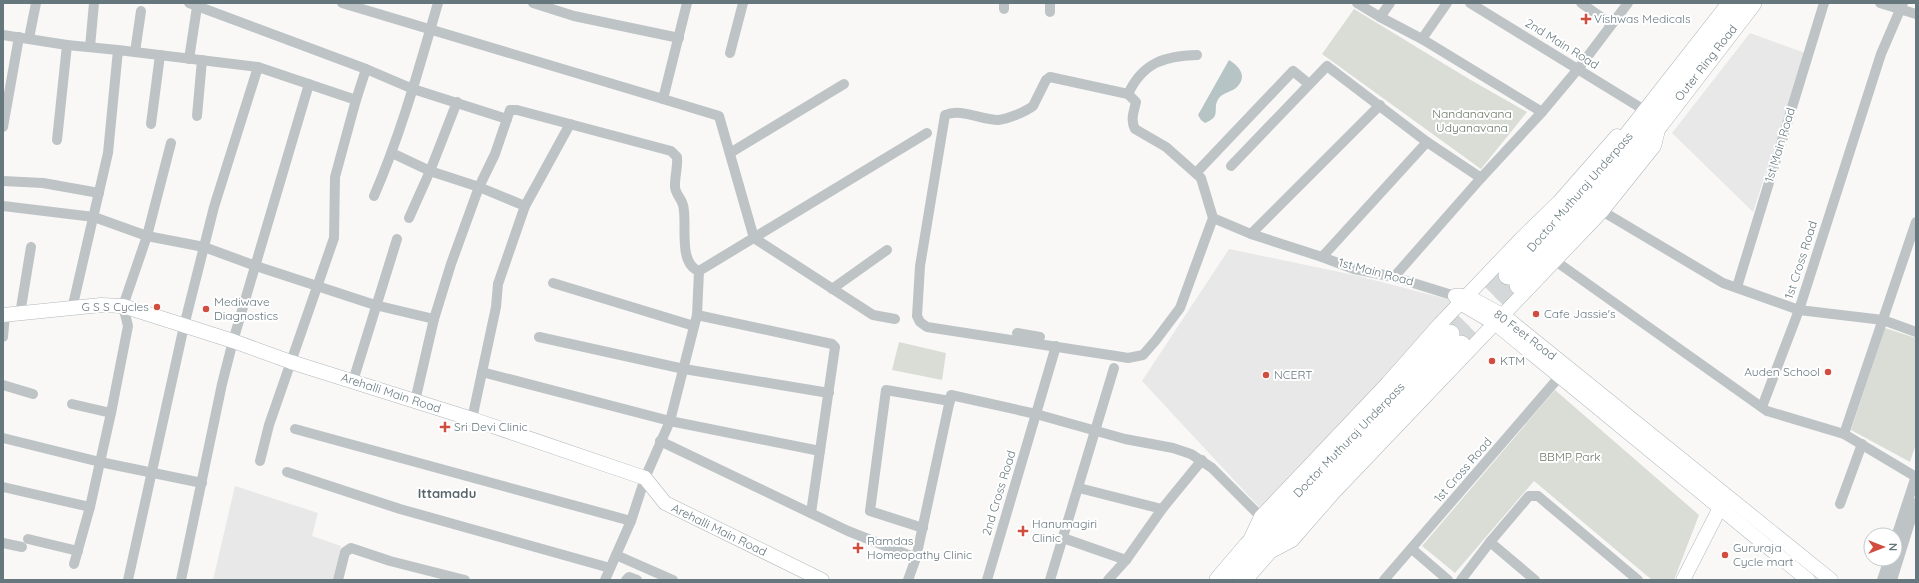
<svg xmlns="http://www.w3.org/2000/svg" width="1919" height="583" viewBox="0 0 1919 583" font-family="Quicksand,sans-serif">
  <style>
    .built { fill: #e7e8e7 }
    .green { fill: #daddd6 }
    .water { fill: #b7c4c6 }
    .lines { fill: none; stroke-linecap: round; stroke-linejoin: round }
    .highway-tunnel { stroke: #d4d8d9; stroke-width: 19; stroke-dasharray: 19 10; stroke-linecap: butt }
    .secondary-casing { stroke: #b1b8bb; stroke-width: 15 }
    .highway-casing { stroke: #b2b7b9; stroke-width: 20 }
    .street { stroke: #bec4c6; stroke-width: 10 }
    .secondary { stroke: #fff; stroke-width: 14 }
    .highway { stroke: #fff; stroke-width: 19 }
    .poi-dot { fill: #d14d3f; stroke: #fff; stroke-width: 1.5 }
    .labels { text-anchor: middle; stroke-width: 4; stroke-linejoin: round; paint-order: stroke }
    .poi-label { font-size: 12px; fill: #66787e; stroke: #fff; text-anchor: start }
    .street-label { font-size: 12px; fill: #66787e; stroke: #fff }
    .park-label { font-size: 12px; fill: #6b7765; stroke: #fff }
    .neighbourhood-label { font-size: 13px; font-weight: bold; fill: #58656a; stroke: #fff }
  </style>
  <rect width="100%" height="100%" fill="#f9f8f7"/>
  <!-- built -->
  <g class="built">
    <path d="M1750 33 1805 53 1753 212 1672 133Z"/>
    <path d="M1229 249 1354 275 1455 301 1261 509 1142 381Z"/>
    <path d="M235 486 318 513 312 536 341 546 333 580H213Z"/>
  </g>
  <!-- green -->
  <g class="green">
    <path d="M1354 9 1469 79 1527 112 1481 169 1322 54Z"/>
    <path d="M1885 328 1916 338V444L1910 462 1851 430Z"/>
    <path d="M899 342 946 353 942 380 892 370Z"/>
    <path d="M1555 390 1699 515 1674 580H1652L1534 481 1455 573 1422 546Z"/>
  </g>
  <!-- water -->
  <path class="water" d="M1229 60C1239 66 1248 76 1237 87 1232 92 1224 92 1219 98 1211 109 1223 116 1205 123L1201 120 1198 115Z"/>
  <g class="lines">
    <!-- highway-tunnel -->
    <g class="highway-tunnel">
      <path d="M1450 334 1508 275"/>
      <path d="M1461 345 1519 285"/>
    </g>
    <defs>
      <g id="secondary">
        <path d="M1455 296 1460 303 1496 324 1808 580"/>
        <path d="M1458 296H1467L1504 316 1831 580"/>
        <path d="M3 315 101 305 123 306 233 341 291 362 472 419 645 478 665 503 822 580"/>
        <path d="M1251 538 1261 517 1388 383 1440 324 1521 239 1559 202 1617 136"/>
        <path d="M1273 550 1292 540 1333 493 1602 211 1654 146 1659 126"/>
        <path d="M1683 580 1724 500"/>
      </g>
      <g id="highway">
        <path d="M1508 275 1558 220 1606 164 1732 3"/>
        <path d="M1519 285 1570 230 1660 123 1752 3"/>
        <path d="M1219 580 1248 546 1450 334"/>
        <path d="M1242 580 1294 521 1461 345"/>
      </g>
    </defs>
    <!-- secondary casing -->
    <use href="#secondary" class="secondary-casing"/>
    <!-- highway casing -->
    <use href="#highway" class="highway-casing"/>
    <!-- street -->
    <g class="street">
      <path d="M189 3 366 69 413 89 507 119"/>
      <path d="M342 3 663 99"/>
      <path d="M533 3 574 16 679 38"/>
      <path d="M687 3 663 99 719 116 754 238 873 315 895 319"/>
      <path d="M1357 3 1380 17 1422 39 1542 112"/>
      <path d="M1470 3 1641 108"/>
      <path d="M1581 3 1611 24"/>
      <path d="M1880 3 1916 14"/>
      <path d="M1004 9V3"/>
      <path d="M1050 12V3"/>
      <path d="M1380 17 1390 3"/>
      <path d="M3 35 67 45 118 50 258 67 356 100"/>
      <path d="M29 38 36 3"/>
      <path d="M1422 39 1447 3"/>
      <path d="M90 47 94 3"/>
      <path d="M135 52 141 11"/>
      <path d="M730 53 743 3"/>
      <path d="M189 59 197 7"/>
      <path d="M1128 94C1143 62 1165 56 1197 55"/>
      <path d="M197 116 202 60"/>
      <path d="M151 124 160 55"/>
      <path d="M3 127 19 37"/>
      <path d="M57 140 67 45"/>
      <path d="M392 153 430 171 479 187 525 206"/>
      <path d="M730 153 844 84"/>
      <path d="M1231 166 1327 66 1427 142 1481 178"/>
      <path d="M1196 173 1293 71 1309 84"/>
      <path d="M3 181 43 183 99 193"/>
      <path d="M374 196C401 134 419 68 438 3"/>
      <path d="M3 206 94 217 147 236 204 247 256 266 375 305 434 319"/>
      <path d="M1602 211 1723 283 1799 310 1881 54 1903 3"/>
      <path d="M409 218 430 171 457 102"/>
      <path d="M1213 218 1180 308 1156 340 1143 355 1128 358 1116 356 927 327 920 322 917 316 920 266 945 115C961 108 981 120 998 120 1008 119 1025 112 1033 106L1046 80 1050 77 1128 94 1136 102C1134 111 1130 120 1135 129L1166 147 1201 178 1213 218 1251 234 1322 257 1354 269 1394 277 1455 296"/>
      <path d="M1251 234 1380 105"/>
      <path d="M1322 257 1427 142"/>
      <path d="M1554 260 1767 411 1844 434 1916 477"/>
      <path d="M699 271 927 133"/>
      <path d="M1394 277 1481 178 1542 112 1578 69 1628 3"/>
      <path d="M553 283 694 326"/>
      <path d="M1737 287 1824 3"/>
      <path d="M832 289 887 250"/>
      <path d="M72 309 108 153 118 50"/>
      <path d="M20 314 31 247"/>
      <path d="M697 315 832 344 835 347 811 513"/>
      <path d="M1017 333 1040 337"/>
      <path d="M3 337 5 315"/>
      <path d="M539 337 684 369 829 393"/>
      <path d="M482 372 670 421 820 451"/>
      <path d="M353 381 397 239"/>
      <path d="M3 385 33 394"/>
      <path d="M415 401 434 319 451 264 479 187 495 154 510 110H517L671 151 677 157C678 166 675 175 675 185 674 193 681 197 683 205 688 222 677 263 699 271"/>
      <path d="M72 404 111 413"/>
      <path d="M1762 407 1799 310 1883 320 1916 332"/>
      <path d="M472 419 496 307 498 284 525 206 570 124"/>
      <path d="M295 429 631 521"/>
      <path d="M1844 434 1916 222"/>
      <path d="M3 438 100 462 202 483"/>
      <path d="M660 441 848 531 916 558"/>
      <path d="M260 461 269 425 334 238 335 177 356 100 366 69"/>
      <path d="M287 472 400 509 610 568"/>
      <path d="M3 487 90 507"/>
      <path d="M1079 488 1162 509"/>
      <path d="M1840 504 1862 444"/>
      <path d="M923 528 870 511 886 390 950 401"/>
      <path d="M1063 538 1126 560"/>
      <path d="M28 539 78 551"/>
      <path d="M1895 540 1916 476"/>
      <path d="M1490 542 1535 580"/>
      <path d="M3 543 22 547"/>
      <path d="M1412 549 1448 580"/>
      <path d="M616 555 673 580"/>
      <path d="M74 564 90 507 111 413 128 326 123 306 147 236 171 143"/>
      <path d="M128 580 184 326 214 207 258 67"/>
      <path d="M181 580 222 384 233 341 309 84"/>
      <path d="M338 580 345 552 351 548 390 561 465 580"/>
      <path d="M605 580 631 521 645 478 670 421 697 315 699 271"/>
      <path d="M626 580 629 577 637 580"/>
      <path d="M908 580 916 558 951 395 1036 414 1125 439 1173 448 1191 454 1212 468 1261 517"/>
      <path d="M987 580 1056 346"/>
      <path d="M1050 580 1114 368"/>
      <path d="M1108 580 1126 560 1162 509 1202 460"/>
      <path d="M1384 580 1560 376"/>
      <path d="M1461 580 1490 542 1529 496H1538L1638 580"/>
      <path d="M1882 580 1889 559"/>
      <path d="M1892 580 1916 503"/>
    </g>
    <!-- secondary -->
    <use href="#secondary" class="secondary"/>
    <!-- highway -->
    <use href="#highway" class="highway"/>
  </g>
  <!-- markers -->
  <g class="poi-dot">
    <path d="M1584 13h4v4h4v4h-4v4h-4v-4h-4v-4h4z"/>
    <circle cx="157" cy="307" r="4"/>
    <circle cx="206" cy="309" r="4"/>
    <circle cx="1536" cy="314" r="4"/>
    <circle cx="1492" cy="361" r="4"/>
    <circle cx="1828" cy="372" r="4"/>
    <circle cx="1266" cy="375" r="4"/>
    <path d="M443 421h4v4h4v4h-4v4h-4v-4h-4v-4h4z"/>
    <path d="M1021 525h4v4h4v4h-4v4h-4v-4h-4v-4h4z"/>
    <path d="M856 542h4v4h4v4h-4v4h-4v-4h-4v-4h4z"/>
    <circle cx="1725" cy="555" r="4"/>
  </g>
  <g class="labels">
    <!-- poi labels -->
    <g class="poi-label">
      <text x="1594" y="23">Vishwas Medicals</text>
      <text x="214" y="306">Mediwave<tspan x="214" dy="14">Diagnostics</tspan></text>
      <text x="149" y="311" text-anchor="end">G S S Cycles</text>
      <text x="1544" y="318">Cafe Jassie's</text>
      <text x="1500" y="365">KTM</text>
      <text x="1820" y="376" text-anchor="end">Auden School</text>
      <text x="1274" y="379">NCERT</text>
      <text x="454" y="431">Sri Devi Clinic</text>
      <text x="1032" y="528">Hanumagiri<tspan x="1032" dy="14">Clinic</tspan></text>
      <text x="867" y="545">Ramdas<tspan x="867" dy="14">Homeopathy Clinic</tspan></text>
      <text x="1733" y="552">Gururaja<tspan x="1733" dy="14">Cycle mart</tspan></text>
    </g>
    <!-- street labels -->
    <g class="street-label">
      <text transform="translate(1562 44) rotate(32)" y="4">2nd Main Road</text>
      <text transform="translate(1706 63) rotate(-52)" y="4">Outer Ring Road</text>
      <text transform="translate(1780 145) rotate(-73)" y="4">1st Main Road</text>
      <text transform="translate(1580 192) rotate(-49)" y="4">Doctor Muthuraj Underpass</text>
      <text transform="translate(1801 260) rotate(-72)" y="4">1st Cross Road</text>
      <text transform="translate(1376 272) rotate(15)" y="4">1st Main Road</text>
      <text transform="translate(1525 335) rotate(37)" y="4">80 Feet Road</text>
      <text transform="translate(391 393) rotate(18)" y="4">Arehalli Main Road</text>
      <text transform="translate(1349 440) rotate(-46)" y="4">Doctor Muthuraj Underpass</text>
      <text transform="translate(1463 470) rotate(-49)" y="4">1st Cross Road</text>
      <text transform="translate(999 493) rotate(-73)" y="4">2nd Cross Road</text>
      <text transform="translate(719 530) rotate(26)" y="4">Arehalli Main Road</text>
    </g>
    <!-- park labels -->
    <g class="park-label">
      <text x="1472" y="118">Nandanavana<tspan x="1472" dy="14">Udyanavana</tspan></text>
      <text x="1570" y="461">BBMP Park</text>
    </g>
    <!-- neighbourhood labels -->
    <g class="neighbourhood-label">
      <text x="447" y="498">Ittamadu</text>
    </g>
  </g>
  <!-- border -->
  <rect width="1919" height="583" fill="none" stroke="#66787e" stroke-width="8"/>
  <!-- north arrow -->
  <g transform="translate(1883 547) rotate(90)"><circle r="19" fill="#ffffff" stroke="#c2c9cb"/>
  <path d="M0-3L7 15L0 10L-7 15Z" fill="#d14d3f"/>
  <text y="-6" font-size="11" font-weight="bold" text-anchor="middle" fill="#66787e">N</text>
  </g>
</svg>
